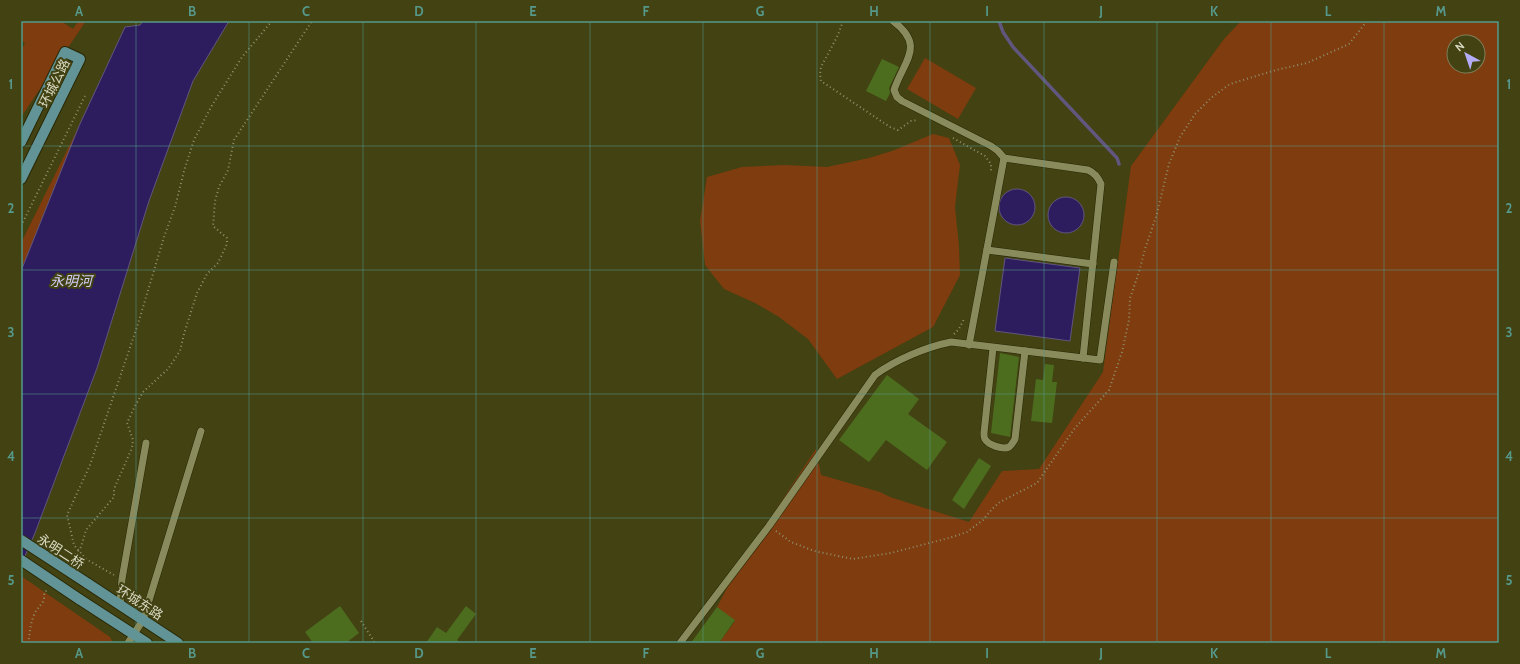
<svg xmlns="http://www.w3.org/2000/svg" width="1520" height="664" viewBox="0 0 1520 664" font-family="Cabin,'Noto Sans SC',sans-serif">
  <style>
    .green { fill: #7f3c0e; fill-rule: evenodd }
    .water { fill: #2d1d5f; stroke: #61567d }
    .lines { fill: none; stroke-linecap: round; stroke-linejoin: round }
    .stream { stroke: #61567d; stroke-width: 3.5 }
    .building { fill: #4d6d1e }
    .minor-casing { stroke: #282805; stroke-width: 8 }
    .major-casing { stroke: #282805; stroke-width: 12 }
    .path { stroke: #8f906d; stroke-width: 2; stroke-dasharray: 1 3; stroke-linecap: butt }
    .minor { stroke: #8a8b5c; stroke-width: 7 }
    .major { stroke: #629497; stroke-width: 10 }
    .major-bridge-casing { stroke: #282805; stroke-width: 12; stroke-linecap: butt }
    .major-bridge { stroke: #629497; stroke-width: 10 }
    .grid { fill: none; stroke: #56998b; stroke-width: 1; stroke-opacity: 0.55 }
    .labels { text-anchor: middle; stroke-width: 4; stroke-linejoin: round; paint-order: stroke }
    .street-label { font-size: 13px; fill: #d9dac2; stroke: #424213 }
    .water-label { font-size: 14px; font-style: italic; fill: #d3cff9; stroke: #424213 }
    .neatline { fill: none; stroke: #56998b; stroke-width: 1.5 }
    .grid-label { font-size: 13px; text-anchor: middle; font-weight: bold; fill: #56998b }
  </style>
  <rect width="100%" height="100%" fill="#424213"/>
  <!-- green -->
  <g class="green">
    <path d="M21 21H61L73 29 78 21H86L21 117V50L25 43 21 40Z"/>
    <path d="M1241 21H1499V643H719L735 621 717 607 740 563 816 449 821 475 880 492 890 497 969 522 1002 471 1039 469 1103 372 1131 166 1224 39ZM1454 42H1478V66H1454Z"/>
    <path d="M925 58 976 88 958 119 907 89Z"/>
    <path d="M79 126 21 275V243Z"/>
    <path d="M933 134 949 138 960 165 955 207 959 246 960 275 933 327 837 379 808 339 779 317 755 303 724 289 705 265 700 221 707 177 742 167 785 165 827 167 869 158 892 151Z"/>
    <path d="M21 576 110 637 113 643H21Z"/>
  </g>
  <!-- water -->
  <g class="water">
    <path d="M143 21H229L193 81 149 201 97 368 35 533 21 565V271L79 126 125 27 140 25Z"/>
    <circle cx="1017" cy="207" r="18"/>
    <circle cx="1066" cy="215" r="18"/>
    <path d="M1005 258 1080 268 1070 341 995 331Z"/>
  </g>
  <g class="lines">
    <!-- stream -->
    <path class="stream" d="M999 21 1003 32 1013 47 1117 158 1119 164"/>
  </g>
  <!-- building -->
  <g class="building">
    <path d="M882 59 899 67 889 88 890 93 886 101 866 91Z"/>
    <path d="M1000 353 1019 357 1010 437 991 433Z"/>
    <path d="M1045 364 1054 365 1052 382H1057L1052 423 1031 421 1036 379 1043 380Z"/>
    <path d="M887 375 919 399 908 414 947 442 927 470 886 440 869 462 839 440Z"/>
    <path d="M979 458 991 466 964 509 952 500Z"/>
    <path d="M340 606 359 633 346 643H313L305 632Z"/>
    <path d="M466 606 476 614 457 640 461 643H426L437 627 446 633Z"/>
    <path d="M717 607 735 620 719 643H691Z"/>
  </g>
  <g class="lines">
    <defs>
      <g id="minor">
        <path d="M893 21C926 46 904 60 894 90L897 97 902 101 991 146 998 151 1004 158"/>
        <path d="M987 250 1093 264"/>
        <path d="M969 345 1004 158 1088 170C1095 173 1098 177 1101 184L1083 358"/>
        <path d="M993 348 984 433C984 434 984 438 985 439 988 445 1003 450 1009 447 1012 445 1013 442 1015 439L1025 351"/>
        <path d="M120 604 122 579 146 443"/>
        <path d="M128 643 143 620 201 431"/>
        <path d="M680 643 769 526 875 375C895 360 926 347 951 342L1100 360 1114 262"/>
      </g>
      <g id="major">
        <path d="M21 142 65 52 80 59 21 179"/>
        <path d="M87 583 178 643"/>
        <path d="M79 599 147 643"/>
      </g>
    </defs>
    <!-- minor casing -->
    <use href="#minor" class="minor-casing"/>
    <!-- major casing -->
    <use href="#major" class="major-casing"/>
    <!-- path -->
    <g class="path">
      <path d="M843 21 838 35 821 67 820 74 821 81 890 127 898 130 911 121 918 120"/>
      <path d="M953 138 985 156 991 164V171"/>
      <path d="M21 226 85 96"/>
      <path d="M954 334 959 329 964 319"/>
      <path d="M776 531 791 542 814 551 853 559 891 553 949 538 967 532 983 520 992 509 1000 502 1037 483 1075 428 1109 390 1122 352 1129 320 1130 298 1139 272 1145 249 1156 217 1169 164 1180 137 1195 114 1211 98 1230 84 1276 70 1307 63 1349 44 1367 21"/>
      <path d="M71 561 81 547 86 530 114 497V489L132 448 133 440 127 423 135 406 143 392 168 369 180 351 184 334 197 293 207 274 218 263 227 244V238L213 226 215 201 219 187 228 170 234 140 312 21"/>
      <path d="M114 575 86 559 74 545 67 515 90 465 138 324 164 237 175 207 184 171 194 140 211 107 242 57 272 21"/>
      <path d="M361 621 375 643"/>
      <path d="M28 643C30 634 30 624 34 615 37 606 46 604 44 593L48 589"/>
    </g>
    <!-- minor -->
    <use href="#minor" class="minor"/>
    <!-- major -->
    <use href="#major" class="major"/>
    <defs>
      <g id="major-bridge">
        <path d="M21 540 87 583"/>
        <path d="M21 560 79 599"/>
      </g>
    </defs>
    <!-- major-bridge casing -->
    <use href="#major-bridge" class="major-bridge-casing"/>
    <!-- major-bridge -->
    <use href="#major-bridge" class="major-bridge"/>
  </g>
  <!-- grid -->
  <path class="grid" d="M136 21V643M249 21V643M363 21V643M476 21V643M590 21V643M703 21V643M817 21V643M930 21V643M1044 21V643M1157 21V643M1271 21V643M1384 21V643M21 146H1499M21 270H1499M21 394H1499M21 518H1499"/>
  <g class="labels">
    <!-- street labels -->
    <g class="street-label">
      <text transform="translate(54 83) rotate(-64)" y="5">环城公路</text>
      <text transform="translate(61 551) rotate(33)" y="5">永明二桥</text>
      <text transform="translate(140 602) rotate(33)" y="5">环城东路</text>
    </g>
    <!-- water labels -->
    <g class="water-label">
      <text x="71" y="286">永明河</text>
    </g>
  </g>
  <!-- border -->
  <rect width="1520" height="664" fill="none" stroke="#424213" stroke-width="44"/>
  <!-- north arrow -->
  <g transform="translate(1466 54) rotate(320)"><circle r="19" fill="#424213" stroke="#7e7f59"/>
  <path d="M0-3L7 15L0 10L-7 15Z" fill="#b5acf8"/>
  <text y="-6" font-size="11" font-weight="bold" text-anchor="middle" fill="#d9dac2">N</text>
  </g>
  <rect x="22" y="22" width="1476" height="620" class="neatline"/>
  <g class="grid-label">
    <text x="79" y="16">A</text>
    <text x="192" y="16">B</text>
    <text x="306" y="16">C</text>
    <text x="419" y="16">D</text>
    <text x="533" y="16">E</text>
    <text x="646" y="16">F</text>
    <text x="760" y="16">G</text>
    <text x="874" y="16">H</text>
    <text x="987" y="16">I</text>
    <text x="1101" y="16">J</text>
    <text x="1214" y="16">K</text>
    <text x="1328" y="16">L</text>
    <text x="1441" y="16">M</text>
    <text x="11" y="89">1</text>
    <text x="1509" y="89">1</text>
    <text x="11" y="213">2</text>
    <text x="1509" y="213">2</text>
    <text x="11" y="337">3</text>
    <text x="1509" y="337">3</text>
    <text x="11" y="461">4</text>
    <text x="1509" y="461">4</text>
    <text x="11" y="585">5</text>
    <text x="1509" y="585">5</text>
    <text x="79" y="658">A</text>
    <text x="192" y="658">B</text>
    <text x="306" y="658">C</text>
    <text x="419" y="658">D</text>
    <text x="533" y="658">E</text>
    <text x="646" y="658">F</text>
    <text x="760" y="658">G</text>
    <text x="874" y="658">H</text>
    <text x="987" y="658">I</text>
    <text x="1101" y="658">J</text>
    <text x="1214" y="658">K</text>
    <text x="1328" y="658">L</text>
    <text x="1441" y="658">M</text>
  </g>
</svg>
